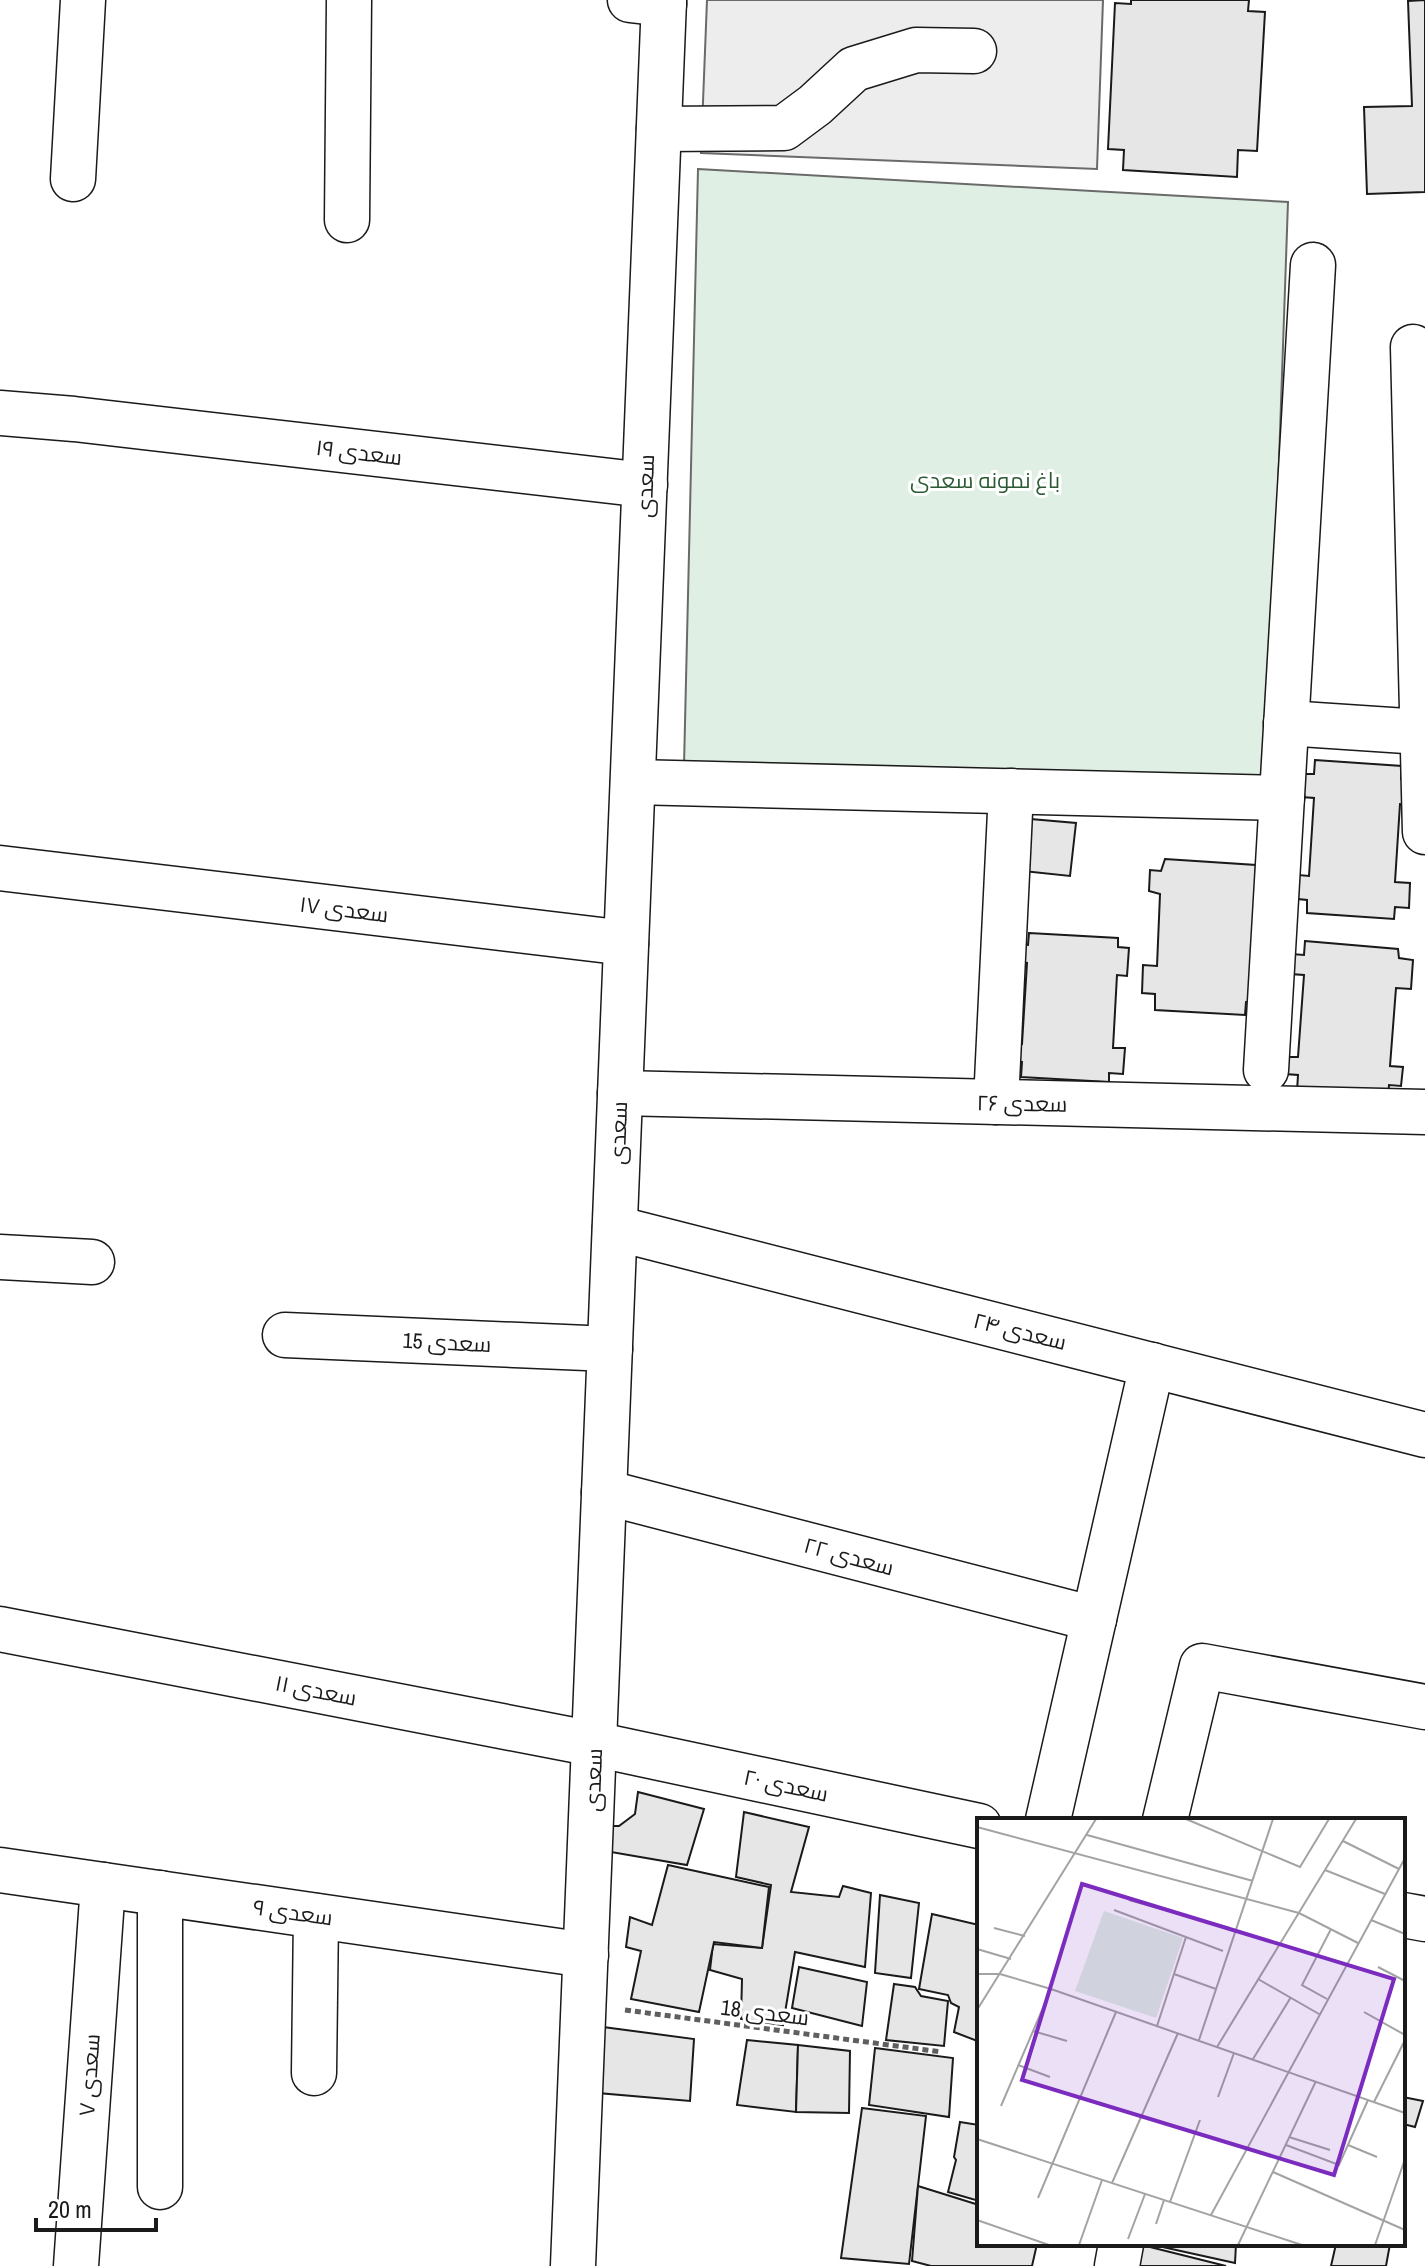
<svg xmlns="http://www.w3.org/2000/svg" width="1425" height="2266" viewBox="0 0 1425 2266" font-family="'Archivo Narrow',Cairo,sans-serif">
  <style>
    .green { fill: #e0efe3; stroke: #6a6a6a; stroke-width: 2 }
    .parking { fill: #ededed; stroke: #6a6a6a; stroke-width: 2 }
    .building { fill: #e6e6e6; stroke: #1a1a1a; stroke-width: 2 }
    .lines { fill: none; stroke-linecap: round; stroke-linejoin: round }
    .minor-casing { stroke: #1a1a1a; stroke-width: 47 }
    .major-casing { stroke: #1a1a1a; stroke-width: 47 }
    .path { stroke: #5f5f5f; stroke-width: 5; stroke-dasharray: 6 4; stroke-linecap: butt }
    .minor { stroke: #fff; stroke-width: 44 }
    .major { stroke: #fff; stroke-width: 44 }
    .labels { text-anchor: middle; stroke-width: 6; stroke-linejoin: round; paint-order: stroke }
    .street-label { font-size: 22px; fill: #1a1a1a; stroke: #fff }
    .park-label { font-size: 22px; fill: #2b5a34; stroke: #fff }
    .inset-road { fill: none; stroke: #a3a3a3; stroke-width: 2 }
    .view { fill: #7b2cbf; fill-opacity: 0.15; stroke: #7b2cbf; stroke-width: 4 }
    .inset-edge { fill: none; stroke: #1a1a1a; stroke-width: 4 }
  </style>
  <rect width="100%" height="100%" fill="#fff"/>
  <!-- green -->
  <path class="green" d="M698 169 1288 202 1268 778 684 766Z"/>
  <!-- parking -->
  <path class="parking" d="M707 0H1103L1097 169 701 153Z"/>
  <!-- building -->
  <g class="building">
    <path d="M1131 0H1249L1248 11 1265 12 1257 151 1238 150 1237 177 1123 170 1124 150 1108 149 1115 3 1131 4Z"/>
    <path d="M1425 0V192L1367 194 1364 107 1412 106 1408 1Z"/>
    <path d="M1315 760 1402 766 1401 779 1413 780 1411 805 1400 804 1395 882 1410 883 1409 908 1395 907 1394 919 1307 913V900L1298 899 1299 875 1309 876 1314 798 1302 797 1303 774H1314Z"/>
    <path d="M1019 818 1076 823 1070 876 1014 870Z"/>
    <path d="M1165 859 1256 865 1255 876H1269L1263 1003 1246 1002 1245 1015 1155 1010V994L1142 993 1143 965 1157 966 1160 894 1149 891 1150 870 1161 871Z"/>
    <path d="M1029 933 1118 938V947L1129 948 1127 976 1117 975 1113 1048H1125L1123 1074 1109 1073V1082L1021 1077 1022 1062 1012 1061 1013 1044H1022L1027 963 1017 962V944L1028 945Z"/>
    <path d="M1305 941 1398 949 1399 958 1413 960 1411 989 1396 988 1390 1066 1403 1067 1401 1086 1389 1085 1388 1098 1297 1091 1298 1075 1285 1074 1286 1057H1298L1304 975 1290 974 1292 954 1304 955Z"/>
    <path d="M638 1792 704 1809 687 1865 605 1851 607 1826H619L635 1814Z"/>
    <path d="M744 1812 809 1827 791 1892 839 1897 843 1886 871 1893 865 1967 795 1952 783 2025 741 2019 742 1979 710 1970 713 1944 762 1948 771 1885 736 1877Z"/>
    <path d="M668 1865 769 1887 762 1948 714 1942 699 2012 631 1999 641 1951 626 1947 630 1917 652 1925Z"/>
    <path d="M880 1895 919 1903 911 1978 875 1973Z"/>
    <path d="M932 1914 979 1925V2045L975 2040 954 2032 959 2007 951 2003 948 1995 919 1989Z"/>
    <path d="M799 1967 867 1982 862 2026 792 2008Z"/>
    <path d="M894 1984 915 1987 921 1996 948 2001 944 2046 886 2040Z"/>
    <path d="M603 2027 694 2039 690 2101 598 2093Z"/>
    <path d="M747 2040 798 2045 796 2112 737 2105Z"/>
    <path d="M798 2045 850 2051 849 2113 796 2112Z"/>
    <path d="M875 2048 953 2058 949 2117 869 2105Z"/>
    <path d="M1403 2097 1423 2101 1415 2127 1403 2124Z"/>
    <path d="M862 2108 926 2116 909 2264 841 2258Z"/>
    <path d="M960 2122 979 2125V2201L948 2192 956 2160 954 2157Z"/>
    <path d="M918 2186 979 2205V2244H1037L1032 2266H931L912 2261Z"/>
    <path d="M1149 2244H1236L1235 2263Z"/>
    <path d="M1336 2244H1390L1386 2266H1331Z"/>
    <path d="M1142 2245 1226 2266H1137Z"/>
  </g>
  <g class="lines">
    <defs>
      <g id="minor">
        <path d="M630 0 664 4"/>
        <path d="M659 129 784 128 815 105 854 69 916 50 974 51"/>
        <path d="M73 179 83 0"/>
        <path d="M347 220 349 0"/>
        <path d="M1413 347 1425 832"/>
        <path d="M0 413 74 419 645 485"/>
        <path d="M1286 723 1421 732"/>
        <path d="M633 782 1282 798"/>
        <path d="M0 868 626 943"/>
        <path d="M1266 1070 1313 265"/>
        <path d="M620 1093 1425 1112"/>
        <path d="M996 1102 1011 791"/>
        <path d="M615 1228 1425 1435"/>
        <path d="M0 1257 92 1262"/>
        <path d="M285 1335 610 1349"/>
        <path d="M604 1492 1094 1619"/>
        <path d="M0 1629 594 1744 979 1826"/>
        <path d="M1048 1820 1152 1365"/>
        <path d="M1165 1820 1202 1666 1425 1707"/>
        <path d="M0 1870 586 1955"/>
        <path d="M160 1893V2187"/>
        <path d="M1403 1915 1425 1919"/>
        <path d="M314 2073 316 1916"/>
        <path d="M76 2266 103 1885"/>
        <path d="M1117 2266 1121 2244"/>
      </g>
      <path id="major" d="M573 2266 664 0"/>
    </defs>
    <!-- minor casing -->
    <use href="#minor" class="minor-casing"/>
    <!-- major casing -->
    <use href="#major" class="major-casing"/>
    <!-- path -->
    <path class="path" d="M625 2010 942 2052"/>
    <!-- minor -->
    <use href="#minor" class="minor"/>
    <!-- major -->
    <use href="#major" class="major"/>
  </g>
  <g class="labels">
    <!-- street labels -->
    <g class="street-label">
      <text transform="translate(359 452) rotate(7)" y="8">سعدی ۱۹</text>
      <text transform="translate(645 486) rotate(-88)" y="8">سعدی</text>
      <text transform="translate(344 909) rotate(7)" y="8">سعدی ۱۷</text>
      <text transform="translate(1022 1103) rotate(1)" y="8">سعدی ۲۶</text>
      <text transform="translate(618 1133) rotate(-88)" y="8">سعدی</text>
      <text transform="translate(1020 1331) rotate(14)" y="8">سعدی ۲۴</text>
      <text transform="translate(447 1342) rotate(3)" y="8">سعدی 15</text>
      <text transform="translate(849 1556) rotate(15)" y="8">سعدی ۲۲</text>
      <text transform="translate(316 1690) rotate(11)" y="8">سعدی ۱۱</text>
      <text transform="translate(593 1780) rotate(-88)" y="8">سعدی</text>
      <text transform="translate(786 1785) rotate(12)" y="8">سعدی ۲۰</text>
      <text transform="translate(293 1912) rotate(8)" y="8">سعدی ۹</text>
      <text transform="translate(765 2012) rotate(7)" y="8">سعدی 18</text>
      <text transform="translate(89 2075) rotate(-86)" y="8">سعدی ۷</text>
    </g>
    <!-- park labels -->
    <g class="park-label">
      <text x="985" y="488">باغ نمونه سعدی</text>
    </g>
  </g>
  <!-- overview -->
  <g transform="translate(977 1818)">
    <rect width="428" height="428" fill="#fff"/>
    <path d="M127 93 206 120 179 200 98 173Z" fill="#e0efe3"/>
    <path class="inset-road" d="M209 1 323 49 352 1M0 9 322 95 381 125M110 17 276 63M366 23 422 51M348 52 408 76M152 82 253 110M137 92 246 133M394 102 428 116M17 110 48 118M0 131 34 141M401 149 428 163M0 156H23L74 171 428 295M197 156 239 171M281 161 342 196M350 181 325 167 354 111M0 192 119 1M387 194 428 217M180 208 209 119M56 213 90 223M222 222 296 1M240 229 379 1M276 241 314 179M41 247 73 259M241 279 257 235M397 284 428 222M24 288 74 171M312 319 353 332M0 321 325 427M309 327 362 347 391 282M371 327 400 339M296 354 428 412M135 365 201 215M61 380 139 194M193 384 223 302M234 397 428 40M0 402 72 427M179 406 187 382M151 421 168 376M102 427 125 362M261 427 339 263M398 427 428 341"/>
    <path class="view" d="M105 66 417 161 357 357 45 262Z"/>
    <rect width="428" height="428" class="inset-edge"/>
  </g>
  <!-- scale -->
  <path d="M36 2218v12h120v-12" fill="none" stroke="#1a1a1a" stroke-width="4"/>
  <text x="48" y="2218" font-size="24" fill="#1a1a1a" stroke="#ffffff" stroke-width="6" paint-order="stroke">20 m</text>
</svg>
